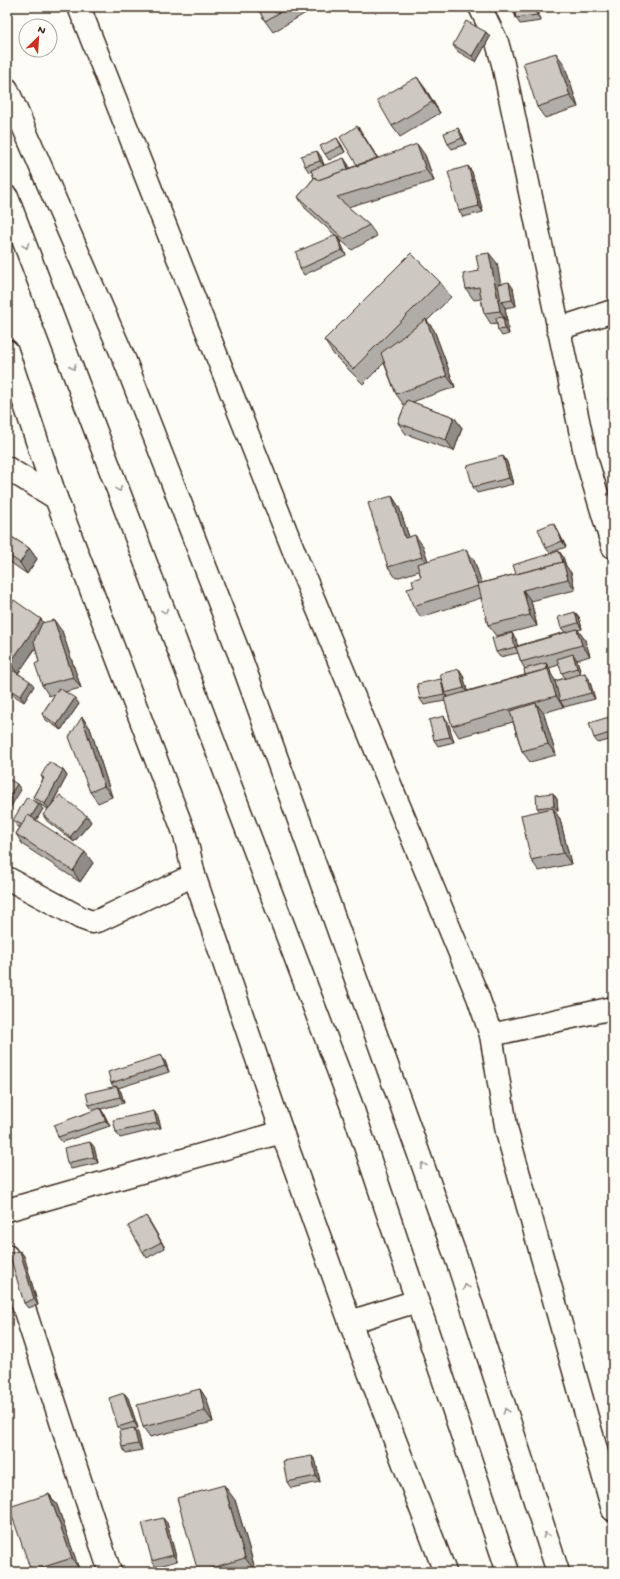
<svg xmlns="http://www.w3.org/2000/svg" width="620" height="1579" viewBox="0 0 620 1579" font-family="'Gochi Hand',sans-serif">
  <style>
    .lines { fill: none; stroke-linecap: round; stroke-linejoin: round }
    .minor-casing { stroke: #3b2a1e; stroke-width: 25 }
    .major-casing { stroke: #3b2a1e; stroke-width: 25 }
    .minor { stroke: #fdfcf7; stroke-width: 22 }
    .major { stroke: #fdfcf7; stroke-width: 22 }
    .wall { fill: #b0aca7; stroke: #3b2a1e; fill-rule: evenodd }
    .shaded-wall { fill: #908c88; stroke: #3b2a1e }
    .building { fill: #cdc8c2; stroke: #3b2a1e }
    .oneway { stroke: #9c938a }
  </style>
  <rect width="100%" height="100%" fill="#fdfcf7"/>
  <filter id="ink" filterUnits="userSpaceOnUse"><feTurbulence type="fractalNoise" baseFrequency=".025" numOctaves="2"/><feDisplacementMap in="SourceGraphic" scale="8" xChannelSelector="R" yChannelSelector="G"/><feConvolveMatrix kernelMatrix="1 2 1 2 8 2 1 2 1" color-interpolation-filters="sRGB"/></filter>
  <g filter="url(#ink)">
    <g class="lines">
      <defs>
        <g id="minor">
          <path d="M79 7 297 559 478 997 491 1035 507 1132 613 1510"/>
          <path d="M480 7 497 42 503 64 586 458 613 547"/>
          <path d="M558 329 613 311"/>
          <path d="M7 351 56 498"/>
          <path d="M7 468 56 498 185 835 194 875 282 1132 350 1322 445 1572"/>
          <path d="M7 878 81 918 92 922 100 920 194 875"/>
          <path d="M491 1035 613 1008"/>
          <path d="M7 1210 282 1132"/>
          <path d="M7 1256 110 1572"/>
          <path d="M350 1322 417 1301"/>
        </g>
        <g id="major">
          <path d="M7 89 125 361 240 656 458 1263 558 1572"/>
          <path d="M7 197 351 1104 508 1572"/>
        </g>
      </defs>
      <!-- minor casing -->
      <use href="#minor" class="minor-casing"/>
      <!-- major casing -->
      <use href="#major" class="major-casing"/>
      <!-- minor -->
      <use href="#minor" class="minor"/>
      <!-- major -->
      <use href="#major" class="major"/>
    </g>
    <!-- wall -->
    <g class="wall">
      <path d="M257 7H316L273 32 265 21Z"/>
      <path d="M512 7H537L541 21 520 24 516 18 515 15 513 12Z"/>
      <path d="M605 7H613L610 10 608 11Z"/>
      <path d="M486 32 490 37 476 62 457 51 453 45Z"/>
      <path d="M564 64 578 107 545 118 537 107Z"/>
      <path d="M425 88 440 113 400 137 392 126Z"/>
      <path d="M357 126 378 158 425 155 434 181 348 207 369 225 377 236 352 250 336 236 340 241 346 255 304 275 300 269 335 235 305 208 298 197 314 178 312 171 309 172 305 166 317 151 321 157 324 165 348 164 350 168 357 165Z"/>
      <path d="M462 134 466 144 452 149 448 144Z"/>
      <path d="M341 144 345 152 329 160 325 154Z"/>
      <path d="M468 166 472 172 483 212 463 217 459 211Z"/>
      <path d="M497 263 500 284 513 288 516 306 505 308V307L507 322H506L509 334 502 336 498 330 497 323 491 324 484 313 481 299 474 300 466 289 479 271Z"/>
      <path d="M440 282 451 297 427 321 434 330 455 387 412 402 454 417 462 428 454 451 406 434 398 423 405 405H404L396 394 384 363 363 384 334 355 324 340Z"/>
      <path d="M503 456 507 462 513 484 477 493 473 487Z"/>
      <path d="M392 496 399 507 409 537 423 546 428 561 474 560 481 583 516 574 559 551 563 557 566 566 571 573 575 590 531 601 537 626 496 636 488 625 481 598 421 617 413 606 414 587 421 577 419 571 396 578 388 567Z"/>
      <path d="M553 523 557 529 566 547 550 553 546 548Z"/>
      <path d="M7 534 29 548 37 559 27 574 7 560Z"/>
      <path d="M7 599 41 619 43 623 62 631 81 688 65 692 79 704 61 730 46 720 42 714 55 694 49 696 42 685 39 662 36 648 18 673 34 686 24 702 7 691V677L13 671 7 666Z"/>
      <path d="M575 612 579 617 582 629 578 630 585 640 590 656 577 660 581 674 585 673 589 679 595 699 564 707 562 704 563 707 543 713 556 755 530 762 522 751 513 722 459 737 452 726 445 701 424 705 420 699 442 681 459 669 463 675 467 691 525 675V669L521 662 518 653 500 657 496 652 516 639 517 646 565 632 561 628ZM559 665 562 673 565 678 555 681 551 674 549 668Z"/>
      <path d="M444 716 448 722 454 742 438 746 434 740Z"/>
      <path d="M82 717 90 728 112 797 98 803 90 792Z"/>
      <path d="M613 723V739L598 743 594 738Z"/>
      <path d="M63 770 67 776 51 806 87 816 91 822 74 842 47 821 43 815 48 809 37 803 33 797 43 779 41 776Z"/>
      <path d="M557 799 558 811 555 812 560 819 571 864 539 871 531 860 540 811 537 808Z"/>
      <path d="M43 809 36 820 93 863 80 882 23 845 16 834 20 827 17 826 13 820Z"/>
      <path d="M165 1061 169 1072 118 1088 121 1092 124 1103 101 1109 104 1114 110 1126 62 1142 58 1137 96 1110 93 1111 89 1105 114 1087 111 1083Z"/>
      <path d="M154 1111 158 1117 161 1128 120 1138 116 1132Z"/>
      <path d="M90 1142 94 1147 98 1163 71 1169 67 1163Z"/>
      <path d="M150 1222 165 1248 147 1258 143 1252Z"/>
      <path d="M20 1251 24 1256 38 1305 28 1308 24 1303Z"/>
      <path d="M200 1389 207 1400 213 1422 150 1437 143 1427Z"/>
      <path d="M124 1393 128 1398 138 1428 135 1429 138 1433 142 1450 126 1453 122 1447 121 1430 118 1427Z"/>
      <path d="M312 1456 316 1462 320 1482 291 1488 287 1482Z"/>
      <path d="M49 1494 57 1505 79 1569 69 1572H32L31 1571Z"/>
      <path d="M235 1500 256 1572H198Z"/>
      <path d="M167 1523 177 1561 156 1567 152 1561Z"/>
    </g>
    <!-- shaded-wall -->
    <g class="shaded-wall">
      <path d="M535 7H537L541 21 537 15Z"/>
      <path d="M486 32 490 37 476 62 472 56Z"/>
      <path d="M556 53 564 64 578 107 570 96Z"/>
      <path d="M417 77 425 88 440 113 432 102Z"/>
      <path d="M357 126 361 131 381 164 377 158Z"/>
      <path d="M458 128 462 134 466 144 462 138Z"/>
      <path d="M337 138 341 144 345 152 341 146Z"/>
      <path d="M417 144 425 155 434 181 426 170Z"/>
      <path d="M317 151 321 157 324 166 320 161Z"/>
      <path d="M344 158 348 164 353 177 349 171Z"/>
      <path d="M468 166 472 172 483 212 479 206Z"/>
      <path d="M336 235 340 241 346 255 342 250Z"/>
      <path d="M489 253 497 263 504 302H501L505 307 507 322 500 311Z"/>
      <path d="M509 282 513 288 516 306 512 300Z"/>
      <path d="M503 317 507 322 509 334 505 329Z"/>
      <path d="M426 319 434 330 455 387 447 376Z"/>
      <path d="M454 417 462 428 454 451 446 440Z"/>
      <path d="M503 456 507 462 513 484 509 478Z"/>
      <path d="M392 496 399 507 413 549 405 538Z"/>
      <path d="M553 523 557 529 566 547 562 541Z"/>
      <path d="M415 535 423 546 430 567 422 557Z"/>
      <path d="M29 548 37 559 27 574 20 563Z"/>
      <path d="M466 549 474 560 486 596 478 586Z"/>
      <path d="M559 551 563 557 566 566 571 573 575 590 568 579Z"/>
      <path d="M523 590 531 601 537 626 530 615Z"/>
      <path d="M575 612 579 617 582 629 578 623Z"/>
      <path d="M41 619 48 629 18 674 10 663Z"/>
      <path d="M54 620 62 631 81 688 73 677Z"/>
      <path d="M577 629 585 640 590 656 582 645Z"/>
      <path d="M512 633 516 639 519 652 515 647Z"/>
      <path d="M573 654 577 660 581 674 577 668Z"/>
      <path d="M546 663 550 669 551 674 555 680 561 701H560L562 704 563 707 556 696Z"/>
      <path d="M459 669 463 675 468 694 464 688Z"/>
      <path d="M585 673 589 679 595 699 591 693Z"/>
      <path d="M441 679 445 685V693L447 696 448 700 444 694Z"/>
      <path d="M30 681 34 686 24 702 20 696Z"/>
      <path d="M75 698 79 704 61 730 57 725Z"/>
      <path d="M536 703 544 714 556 755 548 744Z"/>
      <path d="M444 716 448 722 454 742 450 737Z"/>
      <path d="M82 717 90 728 112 797 104 786Z"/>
      <path d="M609 717 613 723V730Z"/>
      <path d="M63 770 67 776 49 809 45 804Z"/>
      <path d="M17 784 21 790 7 813V800Z"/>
      <path d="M553 793 557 799 558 811 554 806Z"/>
      <path d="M39 804 43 809 29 832 25 827Z"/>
      <path d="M553 808 560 819 571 864 563 853Z"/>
      <path d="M87 816 91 822 74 842 70 837Z"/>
      <path d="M85 852 93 863 80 882 73 871Z"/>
      <path d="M161 1055 165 1061 169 1072 165 1066Z"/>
      <path d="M117 1086 121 1092 124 1103 120 1097Z"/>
      <path d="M100 1108 104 1114 110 1126 106 1121Z"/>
      <path d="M154 1111 158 1117 161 1128 157 1123Z"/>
      <path d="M90 1142 94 1147 98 1163 94 1157Z"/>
      <path d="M146 1216 150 1222 165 1248 161 1242Z"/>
      <path d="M20 1251 24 1256 38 1305 34 1299Z"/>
      <path d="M200 1389 207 1400 213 1422 205 1411Z"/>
      <path d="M124 1393 128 1398 138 1428 134 1422Z"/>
      <path d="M134 1428 138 1433 142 1450 138 1444Z"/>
      <path d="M312 1456 316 1462 320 1482 316 1476Z"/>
      <path d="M224 1485 235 1500 256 1572 245 1558Z"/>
      <path d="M49 1494 57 1505 79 1569 72 1558Z"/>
      <path d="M163 1518 167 1523 177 1561 173 1555Z"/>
    </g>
    <!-- building -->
    <g class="building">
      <path d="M257 7H289L265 21Z"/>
      <path d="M512 7H521L513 12Z"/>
      <path d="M524 7H535L537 15 516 18 515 12Z"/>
      <path d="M608 7H613V16Z"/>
      <path d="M466 21 486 32 472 56 453 45Z"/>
      <path d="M556 53 570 96 537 107 523 63Z"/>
      <path d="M417 77 432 102 392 126 377 100Z"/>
      <path d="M357 126 377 158 357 165 340 137Z"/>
      <path d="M458 128 462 138 448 144 444 133Z"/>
      <path d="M337 138 341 146 325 154 320 146Z"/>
      <path d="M417 144 426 170 337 197 369 225 344 239 298 197 315 177 318 180Z"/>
      <path d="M317 151 320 161 305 166 301 156Z"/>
      <path d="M344 158 348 169 318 180 315 177 314 178 311 170Z"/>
      <path d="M468 166 479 206 459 211 448 172Z"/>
      <path d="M336 235 342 250 300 269 296 252Z"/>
      <path d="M411 253 440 282 353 369 324 340Z"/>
      <path d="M489 253 500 311 484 313 479 287 466 289 463 274 479 271 476 255Z"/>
      <path d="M509 282 512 300 501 302 498 284Z"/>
      <path d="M503 317 505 329 498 330 496 318Z"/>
      <path d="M426 319 447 376 396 394 381 353Z"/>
      <path d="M613 377V387L611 378Z"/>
      <path d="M613 397V414H612L608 398Z"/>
      <path d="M407 400 454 417 446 440 398 423Z"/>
      <path d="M503 456 509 478 473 487 467 466Z"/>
      <path d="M392 496 405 538 415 535 422 557 388 567 368 503Z"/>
      <path d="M553 523 562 541 546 548 538 529Z"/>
      <path d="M7 534 29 548 20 563 7 554Z"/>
      <path d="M466 549 478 586 413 606 407 589 414 587 412 580 421 577 417 564Z"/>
      <path d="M559 551 563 562 516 574 513 565Z"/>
      <path d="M563 562 568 579 523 590 530 615 488 625 478 584Z"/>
      <path d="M7 599 12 602 7 610Z"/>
      <path d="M14 600 41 619 10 663 7 661V610Z"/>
      <path d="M575 612 578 623 561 628 558 617Z"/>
      <path d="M54 620 73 677 42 685 35 664 39 662 34 641 42 623Z"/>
      <path d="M577 629 582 645 521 662 516 647Z"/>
      <path d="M512 633 515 647 496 652 492 638Z"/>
      <path d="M573 654 577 668 562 673 557 659Z"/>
      <path d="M546 663 547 669 525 675 524 669Z"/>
      <path d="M459 669 464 688 445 693 440 674Z"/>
      <path d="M548 669 556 696 452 726 444 698Z"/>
      <path d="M12 670 30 681 20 696 7 688V677Z"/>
      <path d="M585 673 591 693 560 701 555 681Z"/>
      <path d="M441 679 444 694 420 699 417 684Z"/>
      <path d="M59 688 75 698 57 725 42 714Z"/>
      <path d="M536 703 548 744 522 751 510 711Z"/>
      <path d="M444 716 450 737 434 740 429 720Z"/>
      <path d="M82 717 104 786 90 792 69 737Z"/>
      <path d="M609 717 613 732 594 738 589 723Z"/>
      <path d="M49 762 63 770 45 804 33 797 44 778 41 776Z"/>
      <path d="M7 778 17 784 7 800Z"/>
      <path d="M553 793 554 806 537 808 536 795Z"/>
      <path d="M60 795 87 816 70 837 43 815Z"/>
      <path d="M27 797 39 804 31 817 28 815 22 825 13 820Z"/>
      <path d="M553 808 563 853 531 860 521 815Z"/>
      <path d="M28 815 85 852 73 871 16 834Z"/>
      <path d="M161 1055 165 1066 111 1083 108 1072Z"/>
      <path d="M117 1086 120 1097 89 1105 86 1093Z"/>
      <path d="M100 1108 106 1121 58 1137 54 1125Z"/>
      <path d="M154 1111 157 1123 116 1132 113 1120Z"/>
      <path d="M90 1142 94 1157 67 1163 64 1148Z"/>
      <path d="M146 1216 161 1242 143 1252 128 1226Z"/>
      <path d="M20 1251 34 1299 24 1303 9 1253Z"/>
      <path d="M200 1389 205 1411 143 1427 137 1405Z"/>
      <path d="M124 1393 134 1422 118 1427 109 1398Z"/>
      <path d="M134 1428 138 1444 122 1447 119 1431Z"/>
      <path d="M312 1456 316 1476 287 1482 283 1461Z"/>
      <path d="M224 1485 245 1558 198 1572 177 1498Z"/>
      <path d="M49 1494 72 1558 31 1571 9 1507Z"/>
      <path d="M163 1518 173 1555 152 1561 142 1523Z"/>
    </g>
    <!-- one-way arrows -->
    <defs><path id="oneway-chevron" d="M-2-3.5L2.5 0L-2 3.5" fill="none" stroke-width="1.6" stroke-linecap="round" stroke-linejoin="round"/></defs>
    <g class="oneway">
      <use href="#oneway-chevron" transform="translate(26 246) rotate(69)"/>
      <use href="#oneway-chevron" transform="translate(73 367) rotate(69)"/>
      <use href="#oneway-chevron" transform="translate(119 489) rotate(69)"/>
      <use href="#oneway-chevron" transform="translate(165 611) rotate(69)"/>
      <use href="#oneway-chevron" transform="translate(423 1165) rotate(-110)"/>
      <use href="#oneway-chevron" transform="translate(466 1287) rotate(-108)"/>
      <use href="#oneway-chevron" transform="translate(506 1411) rotate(-108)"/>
      <use href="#oneway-chevron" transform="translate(546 1535) rotate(-108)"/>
    </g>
  </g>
  <!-- margin -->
  <rect width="620" height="1579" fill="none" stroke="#fdfcf7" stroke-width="24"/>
  <rect x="12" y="12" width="596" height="1555" fill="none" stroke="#3b2a1e" stroke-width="1.5" filter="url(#ink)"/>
  <!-- north arrow -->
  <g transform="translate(38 38) rotate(25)"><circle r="19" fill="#fdfcf7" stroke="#afa8a0"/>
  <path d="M0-3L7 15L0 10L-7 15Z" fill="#c8321e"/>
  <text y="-6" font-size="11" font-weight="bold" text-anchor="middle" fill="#3b2a1e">N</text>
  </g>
</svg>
